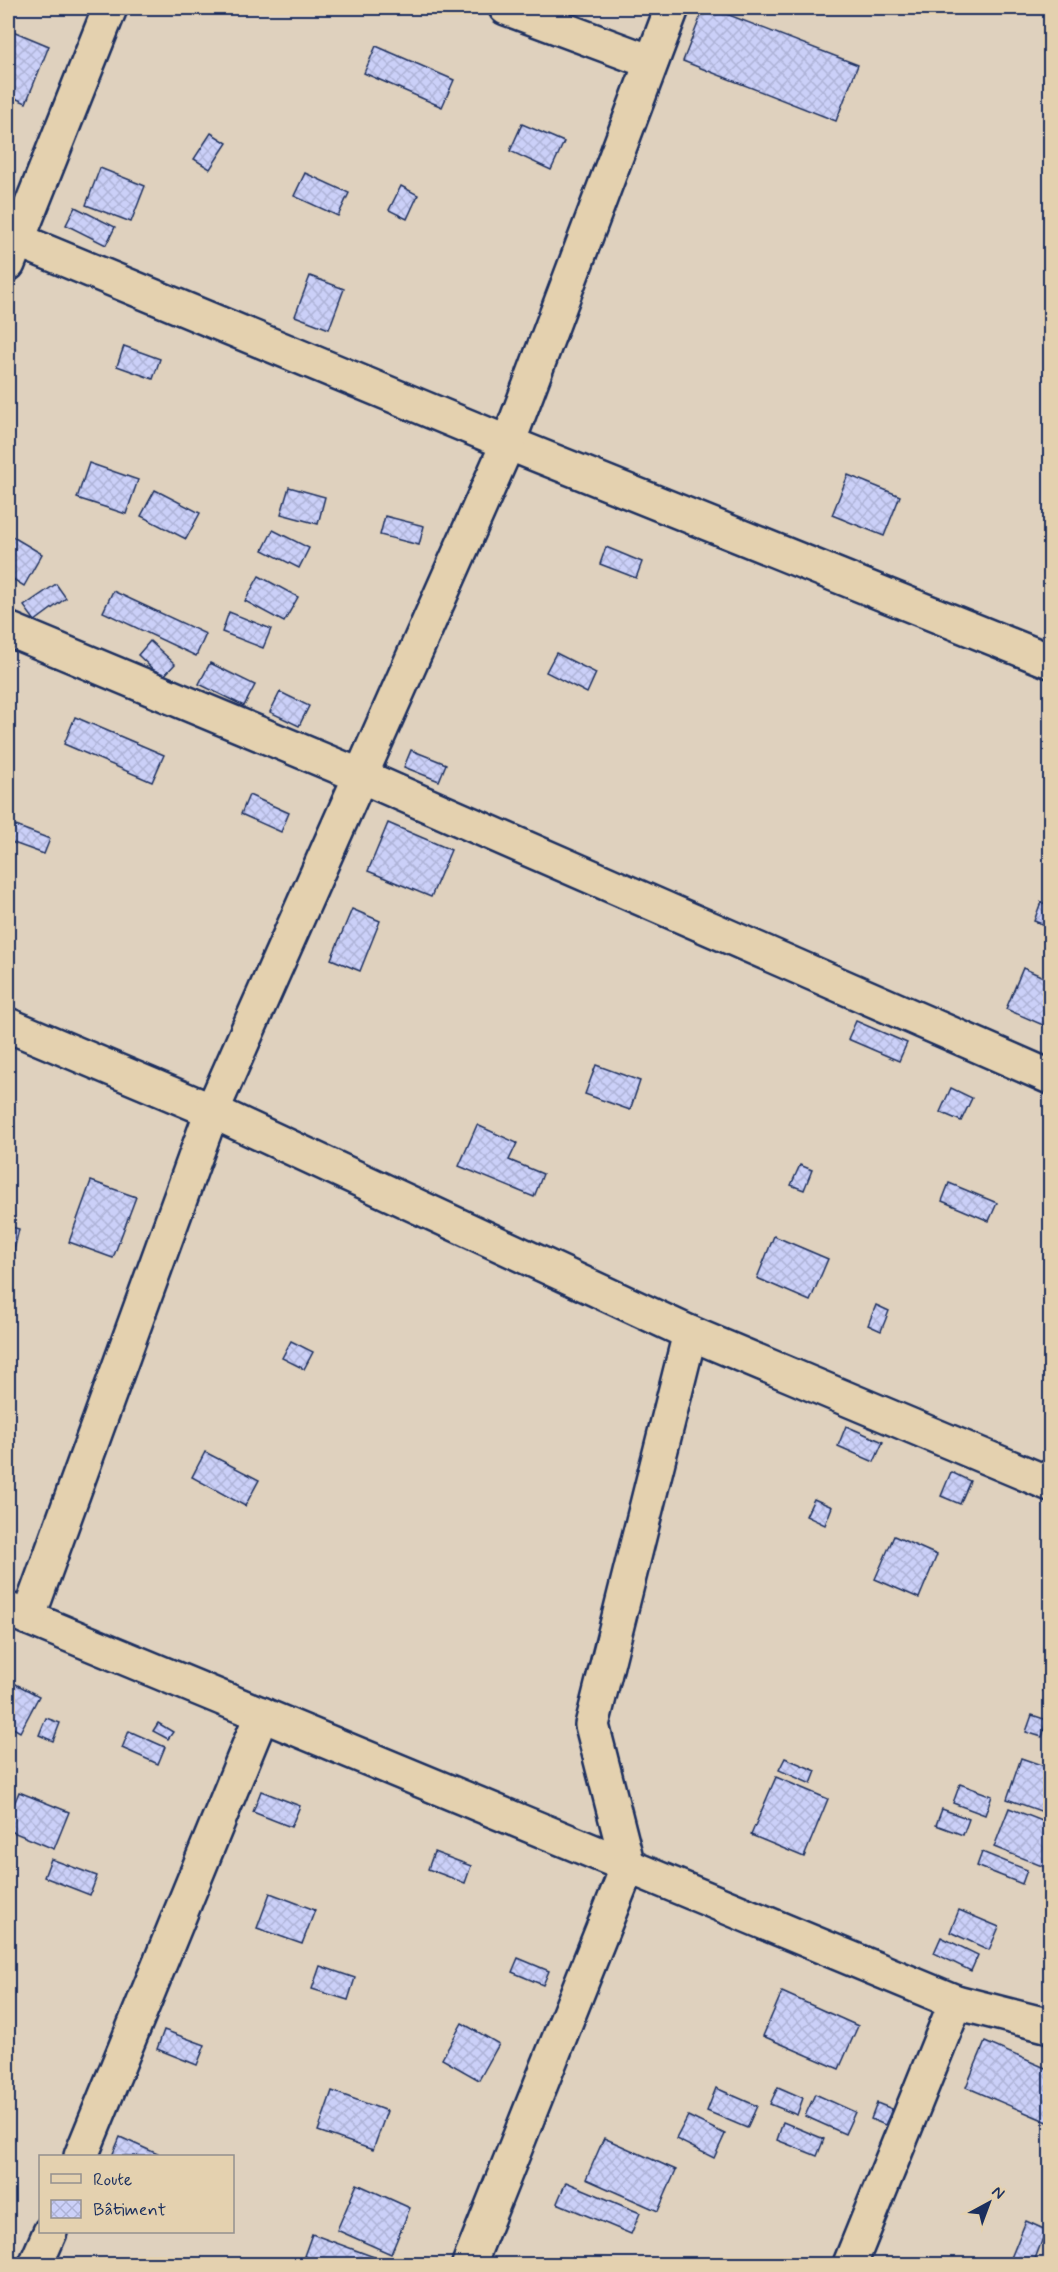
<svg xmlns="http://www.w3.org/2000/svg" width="1058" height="2272" viewBox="0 0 1058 2272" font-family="Mynerve,sans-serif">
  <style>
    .building { fill: url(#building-cross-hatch); stroke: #1b2f5e; stroke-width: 1.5 }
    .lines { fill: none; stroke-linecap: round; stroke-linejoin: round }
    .minor-casing { stroke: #1b2f5e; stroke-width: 38 }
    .minor { stroke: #e4d1af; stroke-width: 33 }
  </style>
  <defs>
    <pattern id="building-cross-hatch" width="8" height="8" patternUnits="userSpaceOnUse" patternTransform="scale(1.5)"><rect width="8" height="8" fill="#cbd0f8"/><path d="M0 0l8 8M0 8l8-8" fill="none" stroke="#aeb3d7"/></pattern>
  </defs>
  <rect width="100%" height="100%" fill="#dfd1be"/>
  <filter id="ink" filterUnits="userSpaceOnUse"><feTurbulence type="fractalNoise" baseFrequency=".0167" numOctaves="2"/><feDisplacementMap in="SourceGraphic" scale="12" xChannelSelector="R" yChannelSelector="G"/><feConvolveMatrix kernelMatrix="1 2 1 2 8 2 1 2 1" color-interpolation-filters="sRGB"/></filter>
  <g filter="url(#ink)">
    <!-- building -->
    <g class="building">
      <path d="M704 8H711L858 65 836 121 683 61Z"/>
      <path d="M8 29 49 46 26 103 8 95Z"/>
      <path d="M376 46 454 80 442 107 364 73Z"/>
      <path d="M522 124 564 142 551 170 510 151Z"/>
      <path d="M211 133 227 143 210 169 194 159Z"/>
      <path d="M100 168 145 186 131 222 86 205Z"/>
      <path d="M305 173 349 193 338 216 294 196Z"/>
      <path d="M401 186 418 195 407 219 389 210Z"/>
      <path d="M75 207 115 227 106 245 66 225Z"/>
      <path d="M310 276 344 289 329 329 295 316Z"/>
      <path d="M124 346 160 359 153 379 117 366Z"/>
      <path d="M89 463 138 480 126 514 77 498Z"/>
      <path d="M848 475 900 496 884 536 832 515Z"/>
      <path d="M289 487 325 497 318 524 281 514Z"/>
      <path d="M155 490 200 513 186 539 141 516Z"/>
      <path d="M385 516 424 526 419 545 380 535Z"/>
      <path d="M273 530 309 548 299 568 263 550Z"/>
      <path d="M8 534 42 554 24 586 8 576Z"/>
      <path d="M606 547 642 562 636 578 600 564Z"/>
      <path d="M259 576 298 597 284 622 245 601Z"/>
      <path d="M56 584 66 598 35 621 24 606Z"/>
      <path d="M113 591 206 634 196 656 103 612Z"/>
      <path d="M229 612 271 629 263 648 222 632Z"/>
      <path d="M150 641 175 664 162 678 138 655Z"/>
      <path d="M556 653 596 673 587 693 546 672Z"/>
      <path d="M210 663 255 685 244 706 199 684Z"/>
      <path d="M280 692 309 706 299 726 270 712Z"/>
      <path d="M75 717 164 755 152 782 64 744Z"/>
      <path d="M411 750 446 764 439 781 404 767Z"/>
      <path d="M249 795 289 813 281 832 241 814Z"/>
      <path d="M8 823 50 839 44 854 8 841Z"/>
      <path d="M388 823 451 850 431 897 368 871Z"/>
      <path d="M1041 902 1050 906 1048 926 1034 921Z"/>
      <path d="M352 909 380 921 360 971 331 959Z"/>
      <path d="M1023 968 1050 980V1028L1006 1009Z"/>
      <path d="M856 1021 907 1043 899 1061 848 1039Z"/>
      <path d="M596 1065 640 1081 630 1110 585 1094Z"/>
      <path d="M951 1088 972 1098 961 1121 940 1112Z"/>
      <path d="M477 1125 517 1143 509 1160 543 1174 534 1197 459 1166Z"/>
      <path d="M800 1165 812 1170 804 1190 791 1185Z"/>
      <path d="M91 1181 136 1197 113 1258 69 1242Z"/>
      <path d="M949 1183 997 1203 989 1221 942 1201Z"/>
      <path d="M8 1226 19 1229 9 1271 8 1270Z"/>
      <path d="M774 1236 828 1259 810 1301 757 1278Z"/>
      <path d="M876 1305 889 1311 881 1331 868 1325Z"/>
      <path d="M291 1341 313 1352 304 1369 282 1358Z"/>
      <path d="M846 1426 883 1442 874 1462 838 1446Z"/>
      <path d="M205 1452 259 1480 245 1506 192 1477Z"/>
      <path d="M951 1472 970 1481 960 1504 941 1496Z"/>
      <path d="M814 1499 832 1507 825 1525 806 1516Z"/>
      <path d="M894 1536 937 1555 919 1598 875 1579Z"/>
      <path d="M1050 1668V1693L1043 1691Z"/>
      <path d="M8 1680 39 1696 20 1732 8 1725Z"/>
      <path d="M1032 1715 1047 1720 1042 1737 1026 1732Z"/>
      <path d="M46 1718 60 1723 53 1741 39 1735Z"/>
      <path d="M158 1723 173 1732 168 1739 153 1731Z"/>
      <path d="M129 1731 165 1747 158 1764 122 1748Z"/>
      <path d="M785 1758 816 1771 811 1784 779 1770Z"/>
      <path d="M1021 1758 1050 1768 1049 1814 1007 1799Z"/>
      <path d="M776 1777 828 1799 804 1857 751 1835Z"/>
      <path d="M960 1784 992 1796 985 1815 953 1803Z"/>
      <path d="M261 1791 300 1806 291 1827 253 1812Z"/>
      <path d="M19 1792 69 1812 54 1849 8 1830V1819Z"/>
      <path d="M1009 1808 1050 1824V1859L1047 1868 994 1847Z"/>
      <path d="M942 1809 969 1819 963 1835 936 1825Z"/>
      <path d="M434 1852 471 1866 465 1883 428 1869Z"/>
      <path d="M982 1852 1027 1870 1022 1884 977 1866Z"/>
      <path d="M51 1859 97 1876 90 1895 44 1877Z"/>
      <path d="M270 1893 315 1910 302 1944 257 1928Z"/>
      <path d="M959 1910 999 1927 989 1950 950 1932Z"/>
      <path d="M941 1937 978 1955 971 1971 934 1953Z"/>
      <path d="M518 1958 549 1971 543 1985 512 1972Z"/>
      <path d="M320 1966 355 1978 348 2000 312 1989Z"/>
      <path d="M782 1992 858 2026 839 2069 763 2036Z"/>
      <path d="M462 2023 499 2044 479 2080 442 2059Z"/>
      <path d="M164 2030 205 2045 197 2065 157 2049Z"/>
      <path d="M985 2042 1050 2070V2123L966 2087Z"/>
      <path d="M778 2087 803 2098 797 2115 770 2104Z"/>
      <path d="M716 2088 757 2106 747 2128 707 2111Z"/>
      <path d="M332 2091 387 2111 373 2150 318 2131Z"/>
      <path d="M815 2094 855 2112 845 2134 805 2116Z"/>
      <path d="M877 2103 892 2109 885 2125 871 2119Z"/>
      <path d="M688 2116 725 2134 714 2158 676 2139Z"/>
      <path d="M783 2122 824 2139 817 2156 777 2140Z"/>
      <path d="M120 2137 162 2156H112Z"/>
      <path d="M604 2138 676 2170 658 2211 586 2179Z"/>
      <path d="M566 2182 640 2213 631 2234 557 2203Z"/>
      <path d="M357 2184 410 2208 391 2254 337 2230Z"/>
      <path d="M1026 2221 1046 2230 1033 2264 1011 2258Z"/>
      <path d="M312 2234 374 2257 371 2264H328L304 2256Z"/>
    </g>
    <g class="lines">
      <defs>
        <g id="minor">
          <path d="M506 8 651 62"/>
          <path d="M8 236 508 443 1050 661"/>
          <path d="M8 264 110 8"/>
          <path d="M8 629 361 776 1050 1077"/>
          <path d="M8 1025 212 1111 690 1333 1050 1484"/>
          <path d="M9 1610 628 1866"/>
          <path d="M28 1618 212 1111 508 443 672 8"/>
          <path d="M628 1866 592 1725 690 1333"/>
          <path d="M81 2156 262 1714"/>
          <path d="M36 2264 50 2232"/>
          <path d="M469 2264 628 1866 956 2002 1050 2026"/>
          <path d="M850 2264 956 2002"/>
        </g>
      </defs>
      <!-- minor casing -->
      <use href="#minor" class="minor-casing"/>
      <!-- minor -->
      <use href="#minor" class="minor"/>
    </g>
  </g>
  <!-- margin -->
  <rect width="1058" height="2272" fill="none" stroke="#e4d1af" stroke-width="30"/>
  <rect x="15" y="15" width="1028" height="2242" fill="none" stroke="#1b2f5e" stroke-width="2" filter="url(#ink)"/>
  <!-- legend -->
  <rect x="39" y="2155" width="195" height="78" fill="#e4d1af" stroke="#94908f" stroke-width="1.5"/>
  <rect x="51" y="2174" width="30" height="9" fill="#e4d1af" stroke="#94908f" stroke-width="1.5"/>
  <text x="93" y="2185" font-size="18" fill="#1b2f5e">Route</text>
  <rect x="51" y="2200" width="30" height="18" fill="url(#building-cross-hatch)" stroke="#94908f" stroke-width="1.5"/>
  <text x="93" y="2215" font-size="18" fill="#1b2f5e">Bâtiment</text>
  <!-- north arrow -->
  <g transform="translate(989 2203) rotate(41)" stroke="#e4d1af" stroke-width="4.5" paint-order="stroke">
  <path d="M0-4.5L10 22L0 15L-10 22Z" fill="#1b2f5e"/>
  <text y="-9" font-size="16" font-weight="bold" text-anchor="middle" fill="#1b2f5e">N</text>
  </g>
</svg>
